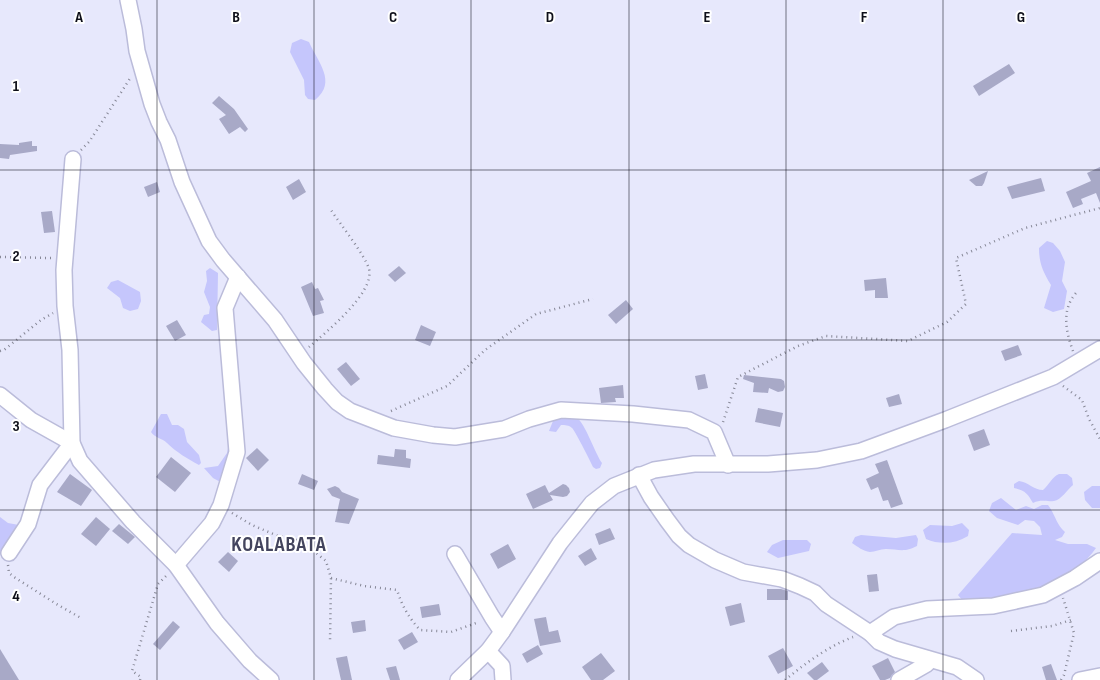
<svg xmlns="http://www.w3.org/2000/svg" width="1100" height="680" viewBox="0 0 1100 680" font-family="'Sofia Sans Condensed',sans-serif">
  <style>
    .green { fill: #c5c6fc }
    .building { fill: #a8a9c7 }
    .lines { fill: none; stroke-linecap: round; stroke-linejoin: round }
    .minor-casing { stroke: #bbbcda; stroke-width: 18 }
    .path { stroke: #878897; stroke-width: 2.5; stroke-dasharray: 1 4; stroke-linecap: butt }
    .minor { stroke: #fff; stroke-width: 15 }
    .grid { fill: none; stroke: #0e0f19; stroke-width: 1; stroke-opacity: 0.55 }
    .labels { text-anchor: middle; stroke-width: 4; stroke-linejoin: round; paint-order: stroke }
    .district-label { font-size: 21px; font-weight: bold; letter-spacing: 1px; fill: #43445d; stroke: #fff }
    .grid-label { font-size: 16px; text-anchor: middle; font-weight: bold; fill: #0e0f19; stroke: #fff; stroke-width: 4; stroke-linejoin: round; paint-order: stroke }
  </style>
  <rect width="100%" height="100%" fill="#e7e8fc"/>
  <!-- green -->
  <g class="green">
    <path d="M301 39 309 42C317 61 338 82 315 100L308 99 305 95 304 80 290 52 292 43Z"/>
    <path d="M1047 241 1053 243 1060 251 1065 262 1062 281 1067 291 1064 309 1053 312 1044 308 1051 285C1043 272 1039 263 1039 248Z"/>
    <path d="M210 268 218 273 217 330 212 331 201 322 204 315 209 314 210 307 204 292 207 281 206 271Z"/>
    <path d="M118 280 140 292 141 301 138 309 130 311 123 308 120 298 107 288 111 282Z"/>
    <path d="M161 414H167L172 425H178L184 429 187 442 199 455 201 463 199 465C188 459 176 452 167 443 162 438 155 438 151 432Z"/>
    <path d="M566 415C569 416 574 416 577 418 585 423 595 453 602 463L600 468 596 469 593 467C591 462 574 429 572 428 569 425 565 425 561 425L556 432 549 431 553 421Z"/>
    <path d="M232 447 224 484 213 478 204 468 218 466 227 453 228 448Z"/>
    <path d="M1059 474H1067L1072 478 1073 485C1068 489 1061 500 1054 501 1045 502 1042 499 1033 503 1028 494 1025 490 1014 488V484L1019 481C1028 482 1034 490 1043 490 1049 485 1052 477 1059 474Z"/>
    <path d="M1092 486H1100V508H1092L1085 500 1084 492Z"/>
    <path d="M1001 498 1016 510 1026 506 1034 509 1042 505H1048C1055 514 1056 524 1065 532L1062 537 1055 540 1068 544H1087L1096 548C1064 593 1013 595 963 601L958 595 1012 533 1042 535 1040 527 1034 521 1025 520 1018 525 997 518 989 511 992 503Z"/>
    <path d="M0 517 8 523 19 525 7 547 0 552Z"/>
    <path d="M962 523 969 530 968 536C955 544 940 545 926 539L923 530 930 525 952 526Z"/>
    <path d="M861 535 896 538 916 535 918 539 917 546C904 553 898 549 886 549 880 549 875 552 870 552 863 551 858 547 852 543L855 537Z"/>
    <path d="M783 540H807L811 544 809 551 778 558 767 552 772 545Z"/>
  </g>
  <!-- building -->
  <g class="building">
    <path d="M1009 64 1015 73 979 96 973 86Z"/>
    <path d="M219 96 234 109 248 129 245 132 240 127 229 134 219 119 226 115 212 103Z"/>
    <path d="M32 141V146H37V151L10 155 9 159 0 158V144L19 145V143Z"/>
    <path d="M1100 167V203L1096 193 1081 199 1083 204 1073 208 1066 192 1091 181 1087 173Z"/>
    <path d="M988 171 984 183 982 186H976L969 180Z"/>
    <path d="M1041 178 1045 191 1012 199 1007 187Z"/>
    <path d="M299 179 306 192 293 200 286 187Z"/>
    <path d="M157 182 160 192 148 197 144 187Z"/>
    <path d="M52 211 55 232 44 233 41 212Z"/>
    <path d="M399 266 406 273 395 282 388 275Z"/>
    <path d="M886 278 888 298H875V290L865 291 864 280Z"/>
    <path d="M312 282 315 289 318 288 324 300 320 301 324 313 313 316 301 287Z"/>
    <path d="M626 300 633 309 616 324 608 315Z"/>
    <path d="M177 320 186 335 175 341 166 326Z"/>
    <path d="M421 325 436 332 430 346 415 340Z"/>
    <path d="M1018 345 1022 355 1005 361 1001 351Z"/>
    <path d="M346 362 360 379 351 386 337 369Z"/>
    <path d="M705 374 708 388 698 390 695 376Z"/>
    <path d="M744 375 781 379 784 381 785 387 783 391 778 392 769 388 768 393 753 392 754 383 743 379Z"/>
    <path d="M623 385 624 398H615L616 402 601 403 599 388Z"/>
    <path d="M899 394 902 404 889 407 886 398Z"/>
    <path d="M758 408 783 413 780 427 755 422Z"/>
    <path d="M984 429 990 445 974 451 968 435Z"/>
    <path d="M257 448 269 460 258 471 246 458Z"/>
    <path d="M395 449 406 450V458L411 459 410 468 377 464 378 455 394 457Z"/>
    <path d="M171 457 191 473 175 492 156 477Z"/>
    <path d="M887 460 903 504 891 508 888 500 883 501 878 487 871 490 866 479 879 473 875 464Z"/>
    <path d="M70 474 92 490 81 506 57 492Z"/>
    <path d="M302 474 318 481 314 490 298 484Z"/>
    <path d="M563 484 566 485 569 488 570 492 567 496 563 497 550 495 553 500 533 509 526 494 545 485 549 493Z"/>
    <path d="M335 486 339 488 342 492 359 499 349 524 335 522 340 499 332 496 327 489Z"/>
    <path d="M96 517 110 529 96 546 81 534Z"/>
    <path d="M119 524 135 537 128 544 112 531Z"/>
    <path d="M610 528 615 539 599 545 595 534Z"/>
    <path d="M508 544 516 559 498 569 490 554Z"/>
    <path d="M591 548 597 559 585 566 578 556Z"/>
    <path d="M228 552 238 561 229 572 218 562Z"/>
    <path d="M877 574 879 591 869 592 867 575Z"/>
    <path d="M767 589H781L788 591V600H767Z"/>
    <path d="M741 603 745 622 730 626 725 607Z"/>
    <path d="M439 604 441 615 422 618 420 607Z"/>
    <path d="M546 617 549 632 558 630 561 642 540 646 534 619Z"/>
    <path d="M365 620 366 631 353 633 351 622Z"/>
    <path d="M173 621 180 627 160 650 153 644Z"/>
    <path d="M412 632 418 642 404 650 398 640Z"/>
    <path d="M538 645 543 654 527 663 522 654Z"/>
    <path d="M783 648 793 666 778 674 768 656Z"/>
    <path d="M0 649 19 680H0Z"/>
    <path d="M601 653 615 671 603 680H591L582 667Z"/>
    <path d="M347 656 352 680H341L336 658Z"/>
    <path d="M888 658 895 672 890 678 885 680H880L872 666Z"/>
    <path d="M822 662 829 671 817 680H814L807 673Z"/>
    <path d="M1051 664 1057 680H1046L1042 667Z"/>
    <path d="M396 666 400 680H390L386 668Z"/>
  </g>
  <g class="lines">
    <defs>
      <g id="minor">
        <path d="M128 0 134 29 137 51 152 104 159 122 168 140 182 182 209 241 223 260 275 320 304 363 325 389 337 402 350 411 394 428 433 435 455 437 504 429 529 419 561 410 633 414 689 420 714 432 728 465"/>
        <path d="M73 159 64 270 65 306 70 350 72 443 80 461 133 522 176 565 217 623 250 661 271 680"/>
        <path d="M0 395 31 420 72 443 40 485 28 524 9 553"/>
        <path d="M639 475 651 497 667 520 679 536 689 545 715 560 743 572 782 579 800 586 815 593 826 604 870 633 879 642 895 649 957 667 976 680"/>
        <path d="M455 554 492 617 502 632"/>
        <path d="M176 565 212 523 221 505 237 452 225 308 238 277"/>
        <path d="M870 633 894 617 927 609 993 606 1043 595 1075 578 1100 561"/>
        <path d="M488 651 502 666 503 680"/>
        <path d="M458 680 488 651 502 632 560 543 592 503 614 486 654 470 694 464H768L817 460 861 451 945 420 1053 377 1100 349"/>
        <path d="M899 680 927 664 928 659"/>
        <path d="M1080 680 1100 676"/>
      </g>
    </defs>
    <!-- minor casing -->
    <use href="#minor" class="minor-casing"/>
    <!-- path -->
    <g class="path">
      <path d="M81 150 89 142 131 77"/>
      <path d="M0 257 51 258"/>
      <path d="M309 347C325 333 375 293 369 269 365 255 340 224 331 210"/>
      <path d="M0 351 4 350 41 320 53 313"/>
      <path d="M1073 351C1066 332 1061 310 1076 293"/>
      <path d="M1063 386 1082 400 1089 419 1100 439"/>
      <path d="M391 411 447 386 485 350 536 314 593 299"/>
      <path d="M723 422 738 377 798 346 826 336 908 341 947 322 966 304 956 258 1025 228 1100 208"/>
      <path d="M232 513 252 525 278 536 293 538 306 545 326 561 331 578 330 642"/>
      <path d="M8 565 9 573 14 577 58 605 81 618"/>
      <path d="M331 578 364 586 397 590C402 606 409 618 420 630L451 632 479 622"/>
      <path d="M1011 631 1052 626 1071 620"/>
      <path d="M140 680 141 677 132 671 158 584 168 574"/>
      <path d="M785 680C806 663 827 647 853 637"/>
      <path d="M1061 680 1064 675 1074 633 1063 598"/>
    </g>
    <!-- minor -->
    <use href="#minor" class="minor"/>
  </g>
  <!-- grid -->
  <path class="grid" d="M157 0V680M314 0V680M471 0V680M629 0V680M786 0V680M943 0V680M0 170H1100M0 340H1100M0 510H1100"/>
  <g class="labels">
    <!-- district labels -->
    <g class="district-label">
      <text x="279" y="551">KOALABATA</text>
    </g>
  </g>
  <g class="grid-label">
    <text x="79" y="22">A</text>
    <text x="236" y="22">B</text>
    <text x="393" y="22">C</text>
    <text x="550" y="22">D</text>
    <text x="707" y="22">E</text>
    <text x="864" y="22">F</text>
    <text x="1021" y="22">G</text>
    <text x="16" y="91">1</text>
    <text x="16" y="261">2</text>
    <text x="16" y="431">3</text>
    <text x="16" y="601">4</text>
  </g>
</svg>
